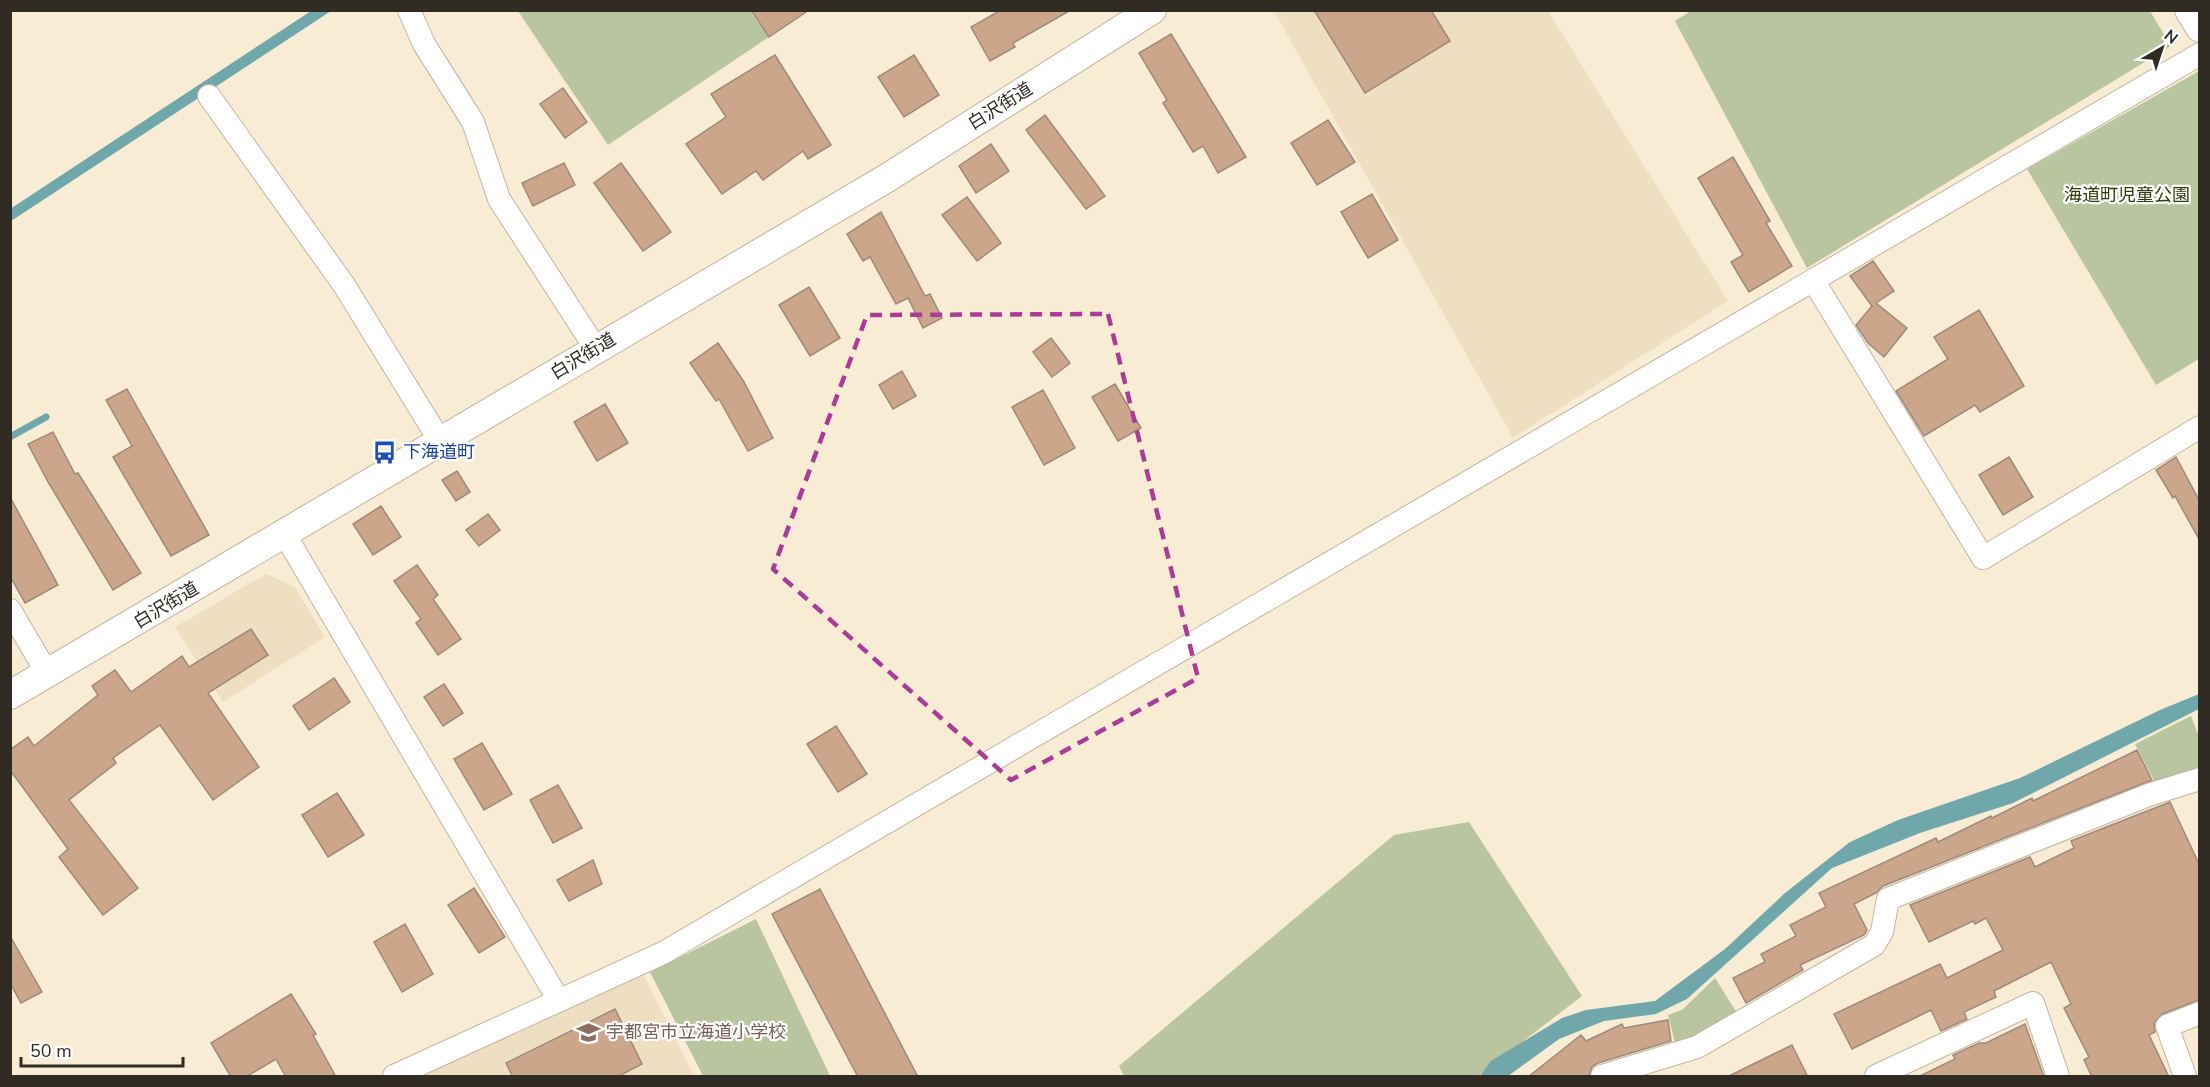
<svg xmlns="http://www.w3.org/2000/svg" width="2210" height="1087" viewBox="0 0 2210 1087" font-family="'Nunito Sans','Noto Sans JP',sans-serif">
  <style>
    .built { fill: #efdfc1 }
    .green { fill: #b8c59e }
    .water { fill: #70a7ab }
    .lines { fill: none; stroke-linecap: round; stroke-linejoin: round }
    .stream { stroke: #70a7ab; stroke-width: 7 }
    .building { fill: #cba68b; stroke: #9f897a; stroke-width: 1.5 }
    .minor-casing { stroke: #c2b69f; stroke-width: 24 }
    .major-casing { stroke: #c2b69f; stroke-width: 30 }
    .minor { stroke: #fff; stroke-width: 22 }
    .major { stroke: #fff; stroke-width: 28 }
    .marked { fill: none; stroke: #aa3b98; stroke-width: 4.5; stroke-dasharray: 12 8; stroke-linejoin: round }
    .labels { text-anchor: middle; stroke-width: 4.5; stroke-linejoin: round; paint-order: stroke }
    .street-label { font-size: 18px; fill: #312c23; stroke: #fff }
    .park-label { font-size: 18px; fill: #303b0c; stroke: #fff }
    .transit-label { font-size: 18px; fill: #164399; stroke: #fff; text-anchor: start }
    .education-label { font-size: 18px; fill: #785e54; stroke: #fff; text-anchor: start }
  </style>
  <rect width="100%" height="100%" fill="#f9ecd4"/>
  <!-- built -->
  <g class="built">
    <path d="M1274 11H1548L1728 301 1513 438Z"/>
    <path d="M266 574 295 587 325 637 223 702 175 627Z"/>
    <path d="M641 970 694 1076H406Z"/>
  </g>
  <!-- green -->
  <g class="green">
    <path d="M518 11H750L769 37 608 145Z"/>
    <path d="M1691 11H2150L2171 46 1807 268 1675 21Z"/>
    <path d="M2199 71V359L2156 385 2027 169Z"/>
    <path d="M2191 716 2199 737V770L2157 786 2135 744Z"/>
    <path d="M1469 822 1582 996 1478 1076H1124L1119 1066 1394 835Z"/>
    <path d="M756 919 830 1076H703L650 972Z"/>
    <path d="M1715 978 1737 1013 1676 1047 1668 1015 1682 1010Z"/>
  </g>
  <!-- water -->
  <g class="water">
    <path d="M311 11H331L11 221 10 209Z"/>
    <path d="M2199 694V709L2013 803 1920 833 1832 868 1687 999 1656 1014 1604 1021 1559 1039 1508 1076H1480L1491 1061 1562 1018 1586 1010 1655 1001 1725 949 1785 893 1850 842 1898 820 2020 778 2160 710Z"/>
  </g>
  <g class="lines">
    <!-- stream -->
    <path class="stream" d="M10 437 46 417"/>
  </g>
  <!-- building -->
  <g class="building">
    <path d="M751 10H809L769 37Z"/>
    <path d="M1001 10H1071L1013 43 1015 47 990 61 971 27Z"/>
    <path d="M1314 10H1431L1450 41 1365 93Z"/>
    <path d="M1171 34 1246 157 1218 173 1203 146 1193 152 1163 103 1167 100 1139 53Z"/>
    <path d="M775 55 831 145 808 159 803 151 763 180 756 171 722 194 686 144 726 117 711 94Z"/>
    <path d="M914 55 939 95 904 117 878 77Z"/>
    <path d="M563 88 587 122 565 138 540 104Z"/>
    <path d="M1045 115 1105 196 1086 209 1026 130Z"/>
    <path d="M1328 120 1355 162 1317 185 1291 143Z"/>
    <path d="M991 144 1009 171 976 193 959 166Z"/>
    <path d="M1733 157 1770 221 1766 223 1792 266 1749 292 1731 262 1743 255 1698 178Z"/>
    <path d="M564 163 575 185 533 206 522 183Z"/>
    <path d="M621 163 671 232 643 251 594 183Z"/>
    <path d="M1372 194 1398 240 1368 258 1341 212Z"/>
    <path d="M967 197 1001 243 977 261 942 215Z"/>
    <path d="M881 212 925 296 930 294 942 318 923 328 908 298 896 304 870 257 863 261 847 234Z"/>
    <path d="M1873 261 1894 291 1876 303 1907 328 1884 357 1868 343 1856 325 1872 306 1850 276Z"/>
    <path d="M809 287 840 338 810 356 779 305Z"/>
    <path d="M1979 310 2024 386 1980 412 1975 405 1924 436 1896 391 1948 359 1934 337Z"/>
    <path d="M1051 338 1070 363 1052 377 1033 352Z"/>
    <path d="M718 343 744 382 773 438 748 451 719 399 716 401 690 363Z"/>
    <path d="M902 371 916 396 893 409 879 385Z"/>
    <path d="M1115 384 1141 428 1118 441 1092 397Z"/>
    <path d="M127 389 209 535 171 556 113 457 132 446 106 400Z"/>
    <path d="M1043 390 1075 448 1044 465 1012 407Z"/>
    <path d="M605 404 628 443 597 461 574 422Z"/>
    <path d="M53 432 75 474 78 473 141 573 113 590 48 482 28 444Z"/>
    <path d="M2009 457 2033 497 2003 515 1979 475Z"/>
    <path d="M2176 457 2199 500V539L2175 496 2173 498 2156 470Z"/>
    <path d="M457 471 470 492 456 501 442 480Z"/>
    <path d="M10 497 58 585 25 603 10 576Z"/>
    <path d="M381 506 401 537 373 555 353 524Z"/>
    <path d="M488 514 500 530 479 546 466 530Z"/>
    <path d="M417 565 438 595 433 599 461 639 438 655 416 623 421 619 394 581Z"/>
    <path d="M251 629 268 655 208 693 259 767 213 800 160 725 113 758 116 763 69 800 138 888 103 915 59 857 68 849 10 770V750L28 737 34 746 98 695 92 686 115 670 131 692 182 656 189 667Z"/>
    <path d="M334 678 350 702 309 730 293 706Z"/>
    <path d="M444 684 463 713 443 726 424 697Z"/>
    <path d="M836 726 867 774 838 792 807 744Z"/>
    <path d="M482 743 512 794 484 810 454 759Z"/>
    <path d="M2137 750 2152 780 1883 886 1876 893 1854 904 1867 930 1864 935 1800 965 1803 970 1746 1003 1733 978 1765 962 1761 954 1796 936 1790 925 1826 907 1819 893 1936 838 1938 842 1991 816 1992 818 2032 798 2033 801Z"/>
    <path d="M558 785 582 828 553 843 530 800Z"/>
    <path d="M337 793 364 835 328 857 302 815Z"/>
    <path d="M2170 802 2199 864V1000L2162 1014 2154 1023 2155 1032 2149 1035 2169 1077H2092L2084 1060 2089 1057 2064 1008 2071 1004 2051 962 1994 991 1996 997 1964 1012 1967 1019 1941 1031 1931 1010 1852 1049 1834 1014 1940 964 1947 978 2003 950 1986 918 1975 924 1973 921 1929 942 1910 905 2030 857 2035 867 2074 848 2071 841Z"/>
    <path d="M593 860 602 884 569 901 557 880Z"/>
    <path d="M474 888 505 937 479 953 448 905Z"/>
    <path d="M820 889 918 1077H858L772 914Z"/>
    <path d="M405 924 433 974 402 992 374 942Z"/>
    <path d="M10 936 42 992 21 1003 10 983Z"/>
    <path d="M291 994 316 1034 313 1035 336 1077H286L276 1059 246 1077H231L211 1043Z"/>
    <path d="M615 1009 642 1064 617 1077H513L506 1063Z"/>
    <path d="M1668 1020 1671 1041 1598 1063 1592 1067 1589 1077H1528L1581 1035 1586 1041 1622 1024 1624 1028Z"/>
    <path d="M2025 1024 2044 1077H1918L1955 1059 1953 1055 1979 1043H1986Z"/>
    <path d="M1792 1045 1808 1077H1727Z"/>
  </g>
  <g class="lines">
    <defs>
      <g id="minor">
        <path d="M409 10 424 44 473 122 499 199 596 349"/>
        <path d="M209 96 344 285 440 441"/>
        <path d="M1813 280 1983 558 2200 427"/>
        <path d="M284 533 558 999"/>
        <path d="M10 610 47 673"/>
        <path d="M394 1076 663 953 2200 54"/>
        <path d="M1602 1076 1697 1047 1874 945 1882 932 1888 899 2151 794 2200 779"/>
        <path d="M1876 1076 2033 1003 2058 1076"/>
        <path d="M2185 1076 2167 1026 2200 1013"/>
      </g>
      <g id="major">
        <path d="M2189 10 2200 28"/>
        <path d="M10 695 887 178 1152 10"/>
      </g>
    </defs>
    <!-- minor casing -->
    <use href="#minor" class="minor-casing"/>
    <!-- major casing -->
    <use href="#major" class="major-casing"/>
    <!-- minor -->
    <use href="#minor" class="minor"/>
    <!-- major -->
    <use href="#major" class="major"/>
  </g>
  <!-- marked area -->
  <path class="marked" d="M1108 314 1198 678 1011 780 773 569 867 315Z"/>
  <!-- icons -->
  <defs>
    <symbol id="bus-bare" viewBox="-9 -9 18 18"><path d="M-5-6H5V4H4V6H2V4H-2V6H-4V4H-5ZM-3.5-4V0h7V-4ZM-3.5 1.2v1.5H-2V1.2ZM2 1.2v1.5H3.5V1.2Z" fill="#1a4fb4" stroke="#fff" stroke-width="2.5" paint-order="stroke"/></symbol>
    <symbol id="school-bare" viewBox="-9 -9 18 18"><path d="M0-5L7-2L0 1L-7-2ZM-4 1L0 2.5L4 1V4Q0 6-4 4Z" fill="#8d6e63" stroke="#fff" stroke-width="2.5" paint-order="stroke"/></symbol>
  </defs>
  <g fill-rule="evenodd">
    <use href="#bus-bare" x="368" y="436" width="33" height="33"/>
    <use href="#school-bare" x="572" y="1016" width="33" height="33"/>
  </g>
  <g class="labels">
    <!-- street labels -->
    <g class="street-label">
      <text transform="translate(1000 106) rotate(-32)" y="6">白沢街道</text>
      <text transform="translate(583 356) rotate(-31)" y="6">白沢街道</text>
      <text transform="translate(166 605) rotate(-31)" y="6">白沢街道</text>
    </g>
    <!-- park labels -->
    <g class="park-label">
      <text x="2127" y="201">海道町児童公園</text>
    </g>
    <!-- transit labels -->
    <g class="transit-label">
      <text x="403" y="458">下海道町</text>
    </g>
    <!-- education labels -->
    <g class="education-label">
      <text x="606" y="1038">宇都宮市立海道小学校</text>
    </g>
  </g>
  <!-- border -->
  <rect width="2210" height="1087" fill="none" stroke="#312c23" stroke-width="24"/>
  <!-- north arrow -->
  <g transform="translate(2162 48) rotate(39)" stroke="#ffffff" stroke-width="4.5" paint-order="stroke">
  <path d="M0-4.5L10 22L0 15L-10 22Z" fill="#312c23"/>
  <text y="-9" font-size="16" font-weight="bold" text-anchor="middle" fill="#312c23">N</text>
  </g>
  <!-- scale -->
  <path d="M21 1057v9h162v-9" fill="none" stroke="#312c23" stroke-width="3"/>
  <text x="30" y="1057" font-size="18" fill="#312c23" stroke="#ffffff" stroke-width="4.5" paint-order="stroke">50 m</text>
</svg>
